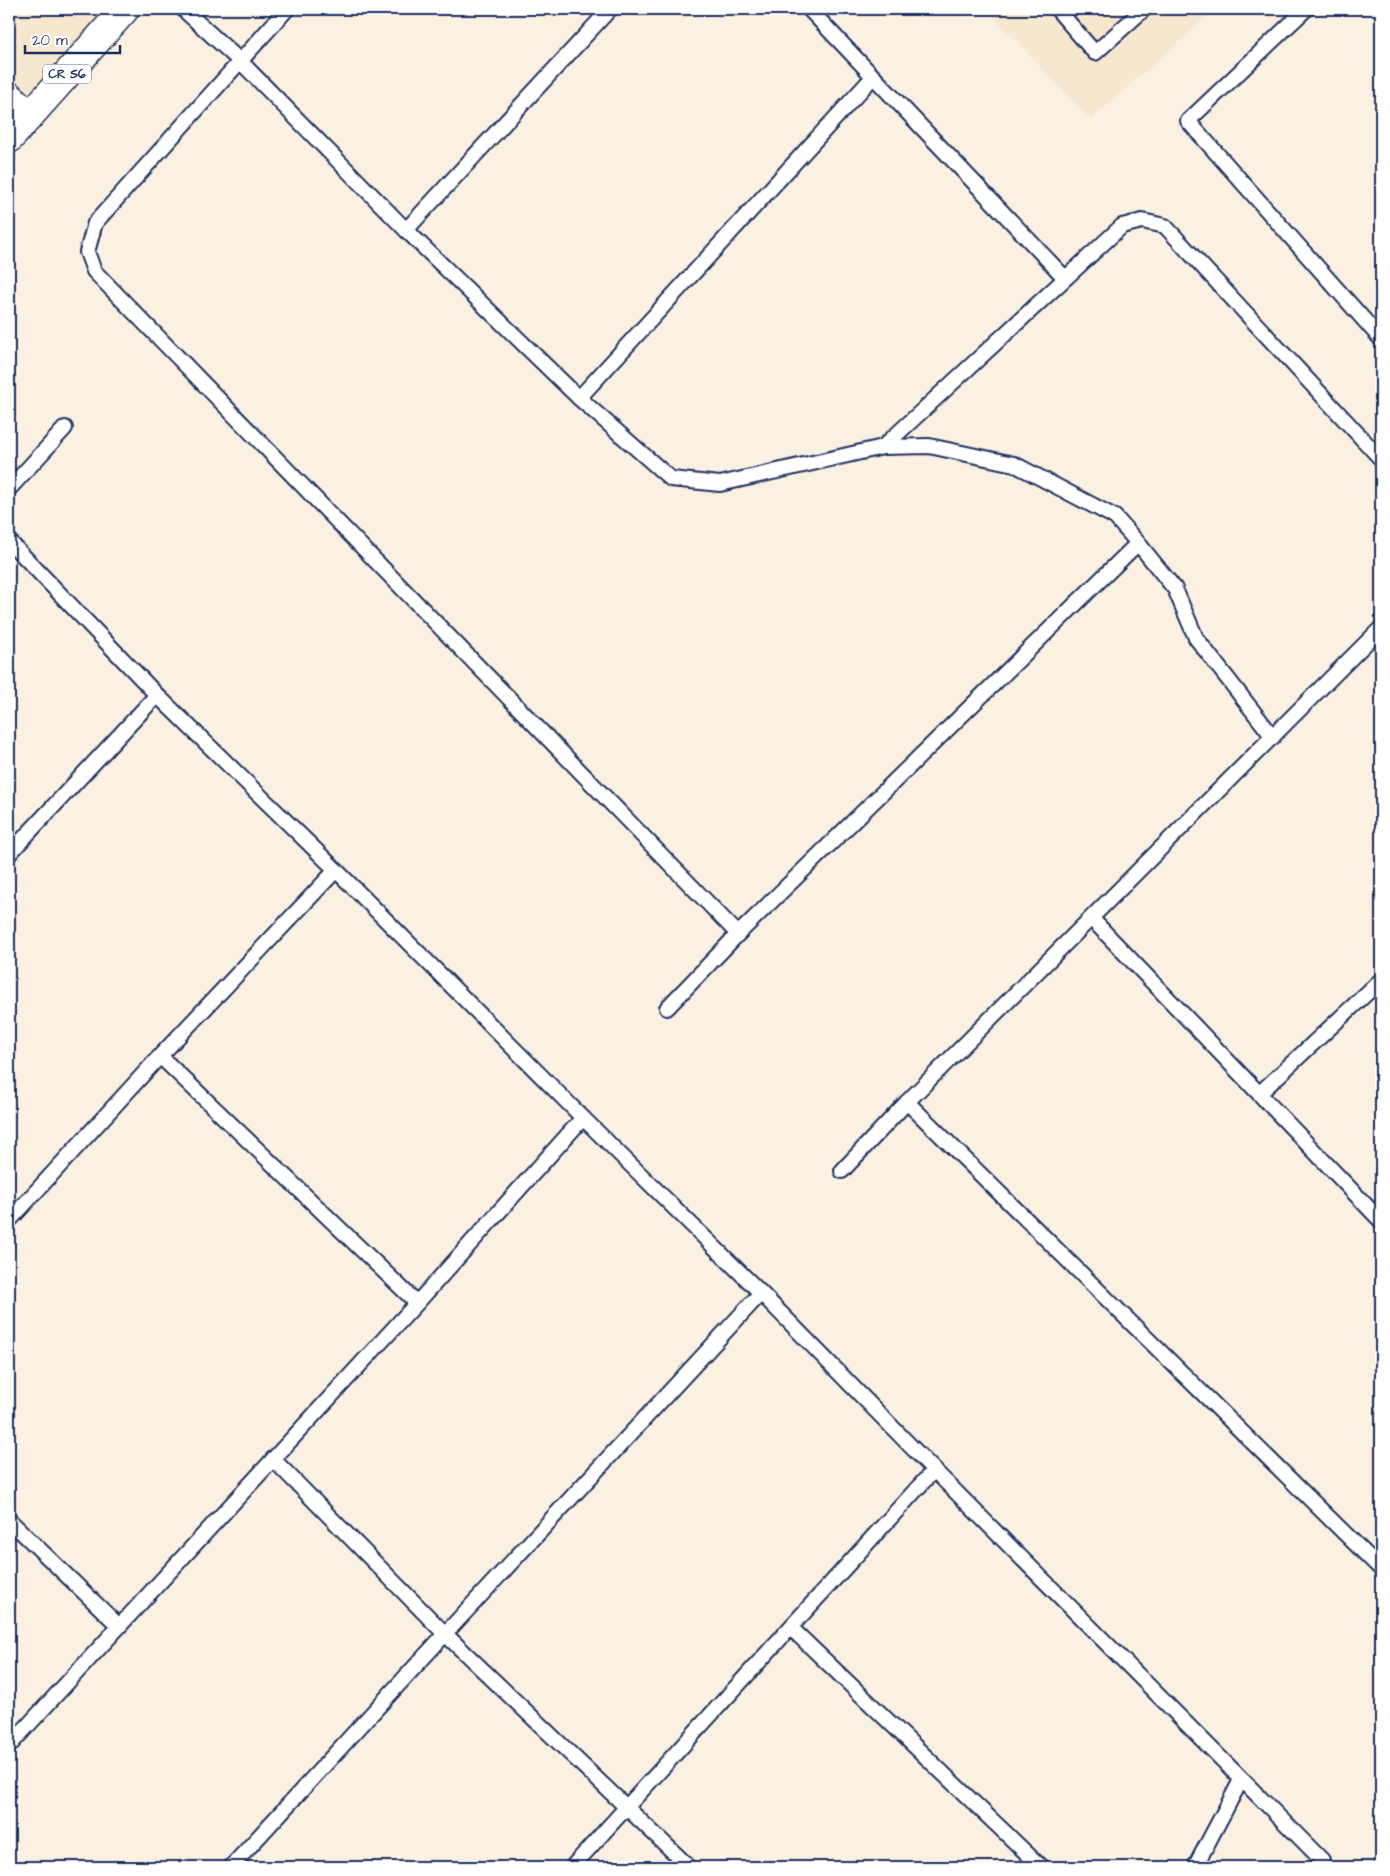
<svg xmlns="http://www.w3.org/2000/svg" width="1390" height="1876" viewBox="0 0 1390 1876" font-family="'Architects Daughter',sans-serif">
  <style>
    .built { fill: #f7e7cf }
    .lines { fill: none; stroke-linecap: round; stroke-linejoin: round }
    .service-casing { stroke: #1b2f5e; stroke-width: 18 }
    .minor-casing { stroke: #1b2f5e; stroke-width: 31 }
    .primary-casing { stroke: #1b2f5e; stroke-width: 31 }
    .path { stroke: #1b2f5e; stroke-width: 3; stroke-dasharray: 5 4; stroke-linecap: butt }
    .service { stroke: #fff; stroke-width: 14 }
    .minor { stroke: #fff; stroke-width: 28 }
    .primary { stroke: #fff; stroke-width: 28 }
    .labels { text-anchor: middle; stroke-width: 4; stroke-linejoin: round; paint-order: stroke }
    .shield { fill: #fff; stroke: #5f6d8e; stroke-width: 1 }
    .shield-label { font-size: 12px; font-weight: bold; fill: #1b2f5e }
  </style>
  <rect width="100%" height="100%" fill="#faf1e3"/>
  <filter id="ink" filterUnits="userSpaceOnUse"><feTurbulence type="fractalNoise" baseFrequency=".02" numOctaves="2"/><feDisplacementMap in="SourceGraphic" scale="10" xChannelSelector="R" yChannelSelector="G"/><feConvolveMatrix kernelMatrix="1 2 1 2 8 2 1 2 1" color-interpolation-filters="sRGB"/></filter>
  <g filter="url(#ink)">
    <!-- built -->
    <g class="built">
      <path d="M9 9H125L9 139Z"/>
      <path d="M986 9H1215L1091 120Z"/>
    </g>
    <g class="lines">
      <defs>
        <g id="service">
          <path d="M183 9 240 61 406 230 579 398 671 479 720 484 883 447 929 446 1014 464 1115 517 1138 543 1175 589 1196 638 1273 737"/>
          <path d="M287 9 95 223 87 252 94 271 738 934"/>
          <path d="M809 9 1065 278"/>
          <path d="M1057 9 1095 53 1144 9"/>
          <path d="M1306 9 1188 121 1381 339"/>
          <path d="M406 230 610 9"/>
          <path d="M579 398 873 77"/>
          <path d="M883 447 1122 226 1142 221 1165 226 1381 459"/>
          <path d="M9 489 65 428"/>
          <path d="M9 541 157 695 336 870 583 1118 761 1293 934 1470 1322 1860"/>
          <path d="M9 854 157 695"/>
          <path d="M1092 919 1381 1221"/>
          <path d="M667 1008 738 934 1138 543"/>
          <path d="M160 1056 417 1303"/>
          <path d="M1260 1093 1381 980"/>
          <path d="M907 1102 1381 1569"/>
          <path d="M842 1171 907 1102 1381 628"/>
          <path d="M9 1221 160 1056 336 870"/>
          <path d="M273 1459 445 1634 689 1867"/>
          <path d="M9 1520 118 1625"/>
          <path d="M791 1628 1041 1867"/>
          <path d="M9 1746 417 1303 583 1118"/>
          <path d="M231 1867 445 1634 761 1293"/>
          <path d="M572 1867 934 1470"/>
          <path d="M1195 1867 1241 1780"/>
        </g>
        <path id="minor" d="M9 96 30 116"/>
        <path id="primary" d="M9 139 125 9"/>
      </defs>
      <!-- service casing -->
      <use href="#service" class="service-casing"/>
      <!-- minor casing -->
      <use href="#minor" class="minor-casing"/>
      <!-- primary casing -->
      <use href="#primary" class="primary-casing"/>
      <!-- path -->
      <path class="path" d="M1373 1867 1381 1852"/>
      <!-- service -->
      <use href="#service" class="service"/>
      <!-- minor -->
      <use href="#minor" class="minor"/>
      <!-- primary -->
      <use href="#primary" class="primary"/>
    </g>
  </g>
  <g class="labels">
    <!-- shield labels -->
    <rect class="shield" x="43" y="64.5" width="48" height="19" rx="4"/>
    <g class="shield-label">
      <text x="67" y="78">CR S6</text>
    </g>
  </g>
  <!-- margin -->
  <rect width="1390" height="1876" fill="none" stroke="#fff" stroke-width="30"/>
  <rect x="15" y="15" width="1360" height="1846" fill="none" stroke="#1b2f5e" stroke-width="2" filter="url(#ink)"/>
  <!-- scale -->
  <path d="M25 45v8h95v-8" fill="none" stroke="#1b2f5e" stroke-width="2.5"/>
  <text x="32" y="45" font-size="15" fill="#1b2f5e" stroke="#ffffff" stroke-width="4" paint-order="stroke">20 m</text>
</svg>
